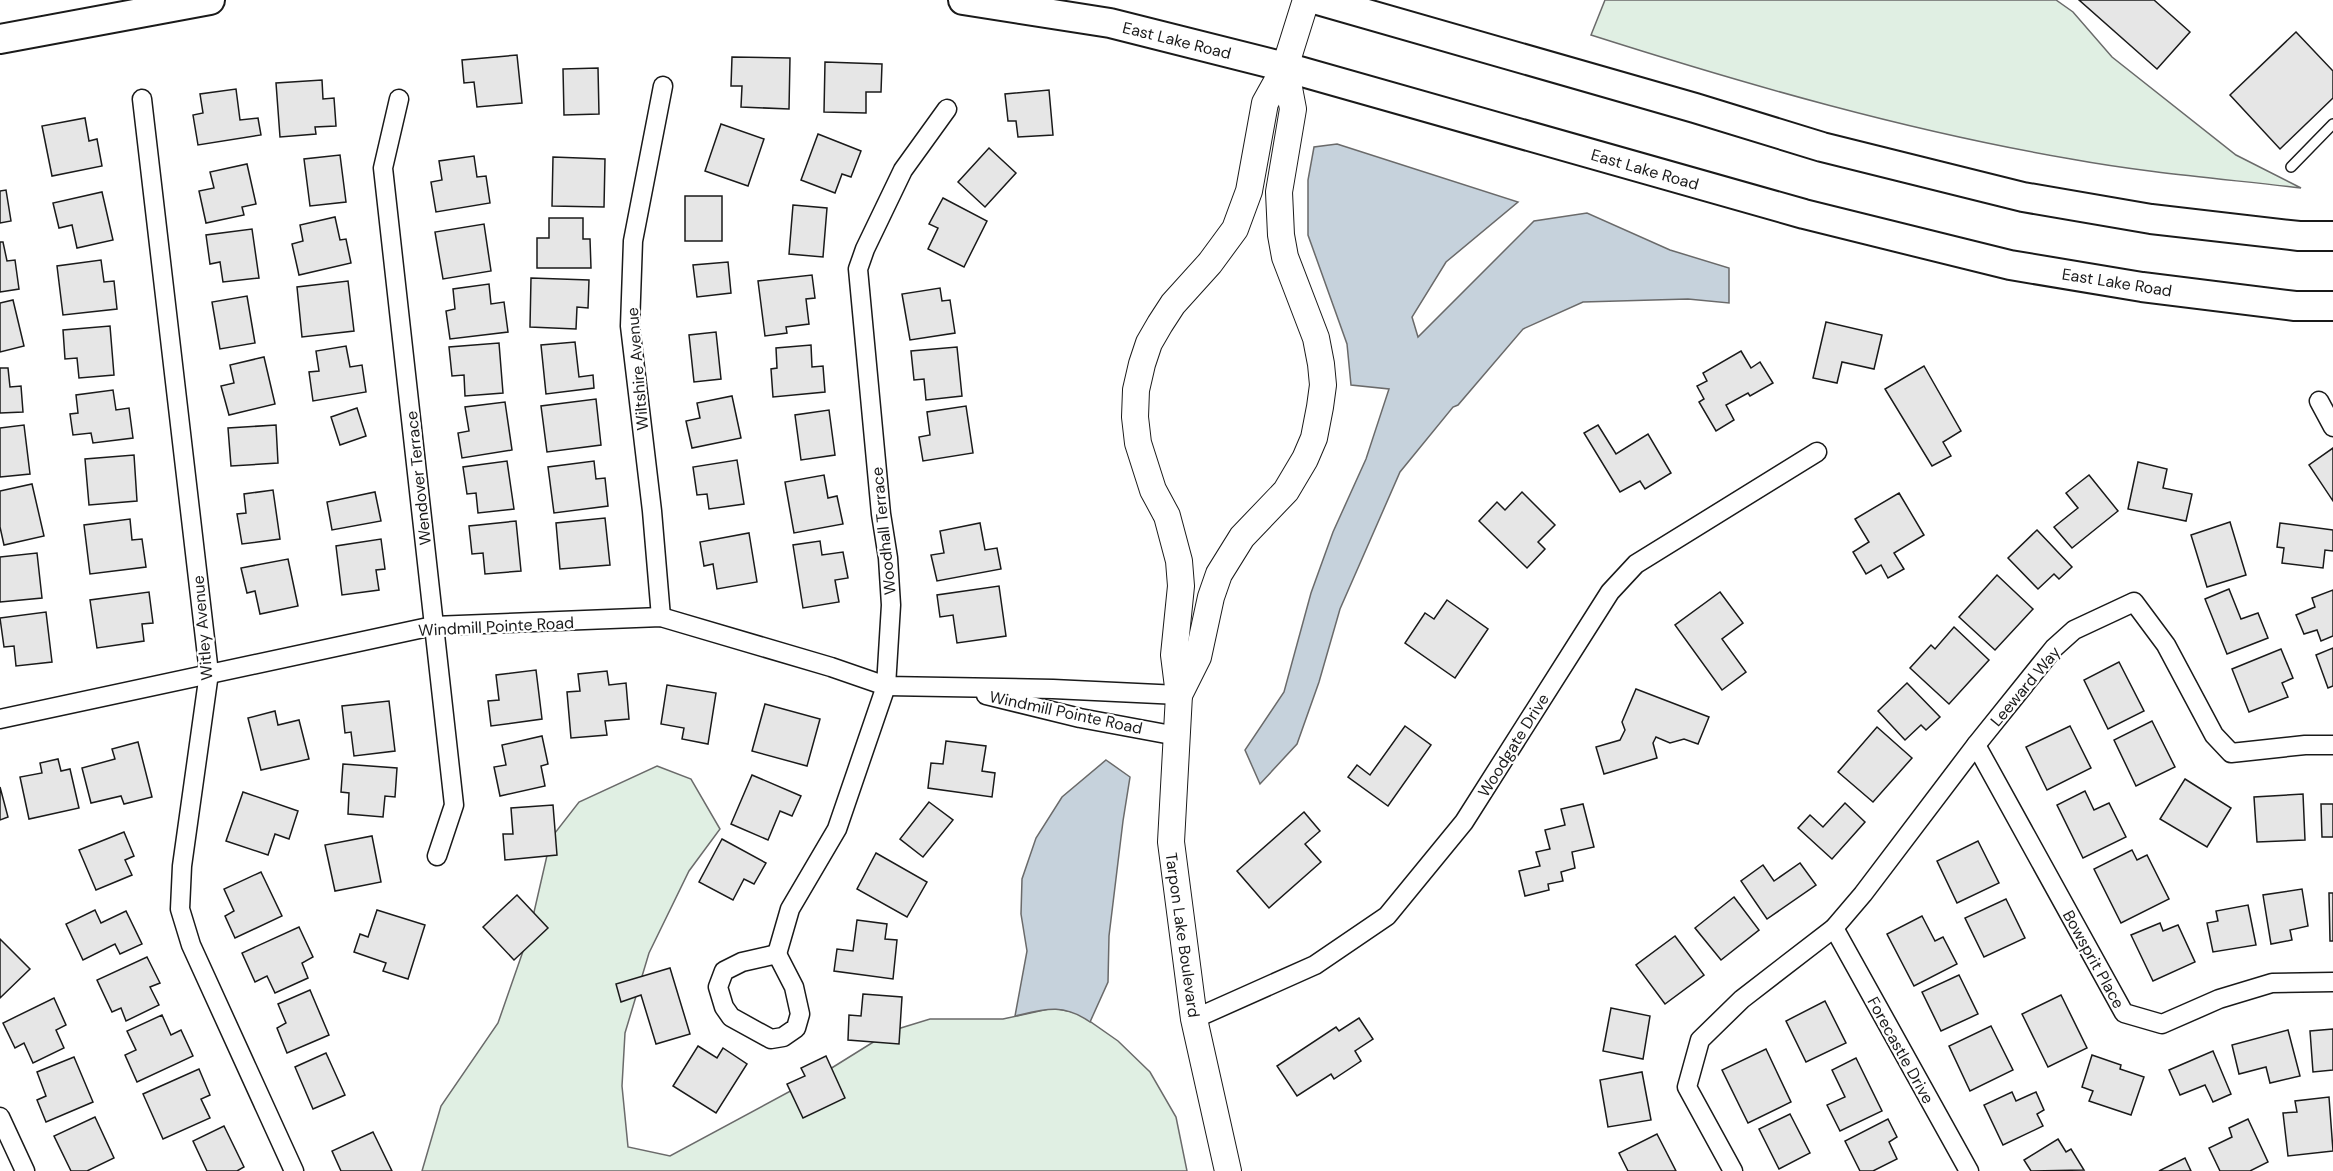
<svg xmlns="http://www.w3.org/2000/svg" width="2333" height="1171" viewBox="0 0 2333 1171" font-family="'DM Sans',sans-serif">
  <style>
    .green { fill: #e0efe3; stroke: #6a6a6a; stroke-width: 1.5 }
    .water { fill: #c6d2dc; stroke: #6a6a6a; stroke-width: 1.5 }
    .building { fill: #e6e6e6; stroke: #1a1a1a; stroke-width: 1.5 }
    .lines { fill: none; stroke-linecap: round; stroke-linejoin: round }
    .lane-casing { stroke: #1a1a1a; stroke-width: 12 }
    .street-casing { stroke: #1a1a1a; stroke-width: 21 }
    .secondary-casing { stroke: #1a1a1a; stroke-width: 28 }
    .primary-casing { stroke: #1a1a1a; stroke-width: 32 }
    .lane { stroke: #fff; stroke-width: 9 }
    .street { stroke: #fff; stroke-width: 18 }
    .secondary { stroke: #fff; stroke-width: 26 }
    .primary { stroke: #fff; stroke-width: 28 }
    .labels { text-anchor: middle; stroke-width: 4.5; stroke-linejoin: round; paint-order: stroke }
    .street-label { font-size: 16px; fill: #1a1a1a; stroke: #fff }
  </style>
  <rect width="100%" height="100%" fill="#fff"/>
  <!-- green -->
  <g class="green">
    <path d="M1605 0H2056L2073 12 2112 57 2236 155 2301 188C2225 179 2147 173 2071 159 1908 131 1748 85 1591 35Z"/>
    <path d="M657 766 691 779 720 829 689 871 649 953 625 1033 622 1086 628 1147 670 1156 822 1074 891 1031 930 1019H1003L1053 1008 1078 1013 1118 1041 1150 1072 1176 1117 1187 1171H422L441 1106 498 1023 529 934 551 838 579 802Z"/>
  </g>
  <!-- water -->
  <g class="water">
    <path d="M1337 144 1518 202 1446 262 1412 317 1418 337 1534 221 1587 213 1670 250 1729 268V303L1688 299 1583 302 1523 329 1458 405 1453 407 1400 472 1340 609 1319 682 1297 744 1260 784 1245 750 1284 692 1311 593 1333 532 1366 459 1389 389 1351 385 1347 344 1308 235V180L1314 147Z"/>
    <path d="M1106 760 1130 777 1123 821 1109 936 1108 982 1090 1022C1063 1003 1045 1009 1015 1016L1027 951 1021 914 1022 879 1036 838 1062 797Z"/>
  </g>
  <!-- building -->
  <g class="building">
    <path d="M2079 0H2154L2190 32 2157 69Z"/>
    <path d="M2296 32 2333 71V98L2280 149 2230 95Z"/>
    <path d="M517 55 522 103 477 107 474 82 464 83 462 60Z"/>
    <path d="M732 57 790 58 789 109 741 107 742 86H731Z"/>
    <path d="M825 62 882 64 881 92H866V113L824 112Z"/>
    <path d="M598 68 599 114 564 115 563 69Z"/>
    <path d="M322 80 323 99 334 98 336 126 315 127 316 134 280 137 276 83Z"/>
    <path d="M236 89 240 120 258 118 261 135 198 145 193 115 203 113 200 94Z"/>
    <path d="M1049 90 1053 135 1018 137 1016 121H1008L1005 94Z"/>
    <path d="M85 118 89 141 97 139 102 166 52 176 42 126Z"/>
    <path d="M721 124 764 139 748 186 705 171Z"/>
    <path d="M818 134 861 151 851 177 842 174 835 193 801 180Z"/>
    <path d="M989 148 1016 173 985 207 958 182Z"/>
    <path d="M340 155 346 202 310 206 304 159Z"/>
    <path d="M474 156 477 177 486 176 490 203 436 212 431 182 442 180 439 161Z"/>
    <path d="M553 157 605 159 604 207 552 206Z"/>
    <path d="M247 164 256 204 242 207 244 215 206 223 199 191 214 188 210 172Z"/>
    <path d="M6 190 11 221 0 223V191Z"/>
    <path d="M102 192 113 240 77 248 72 225 59 228 53 203Z"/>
    <rect x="685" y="196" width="37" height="45"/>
    <path d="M943 198 987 221 964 267 928 249 938 228 929 224Z"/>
    <path d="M793 205 827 208 823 257 789 254Z"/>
    <path d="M335 217 340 240 346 239 351 263 299 275 292 244 303 241 300 225Z"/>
    <path d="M549 218H583V239H590L591 268H537V238H549Z"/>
    <path d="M484 224 491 271 443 279 435 232Z"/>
    <path d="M252 229 259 278 223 282 220 262 210 264 206 235Z"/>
    <path d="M0 242H3L7 261 15 260 19 289 0 292Z"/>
    <path d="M101 260 104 282 114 281 117 309 63 315 57 266Z"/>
    <path d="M728 262 731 293 697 297 693 265Z"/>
    <path d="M812 275 815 298 806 299 809 324 786 327 787 333 765 336 758 281Z"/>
    <path d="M531 278 589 280 588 308 577 307 576 329 530 327Z"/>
    <path d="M348 281 354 331 302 337 297 287Z"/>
    <path d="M489 284 491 304 504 302 508 332 450 339 446 311 455 309 453 289Z"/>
    <path d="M940 288 942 301 950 300 955 333 910 340 902 294Z"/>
    <path d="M247 296 255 343 220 349 212 302Z"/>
    <path d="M13 300 24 346 0 352V303Z"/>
    <path d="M1826 322 1882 335 1874 369 1842 362 1837 383 1813 378Z"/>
    <path d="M110 326 114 375 79 378 77 358 65 359 63 330Z"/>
    <path d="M716 332 721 379 694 382 689 335Z"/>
    <path d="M575 342 579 377 593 375 594 388 546 394 541 345Z"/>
    <path d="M499 343 503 393 465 396 464 375 452 376 449 347Z"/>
    <path d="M811 345 812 367 823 366 825 392 773 397 771 369 777 368 776 348Z"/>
    <path d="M346 346 350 367 362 365 366 392 313 401 309 372 319 371 316 351Z"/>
    <path d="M957 347 962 396 926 400 924 379 914 380 911 351Z"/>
    <path d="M1741 351 1751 368 1760 362 1773 383 1750 396 1748 393 1726 405 1734 420 1716 431 1699 402 1704 399 1697 386 1707 381 1703 373Z"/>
    <path d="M264 357 275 404 229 415 221 386 234 383 230 365Z"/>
    <path d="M1924 366 1961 431 1943 442 1951 456 1932 466 1885 389Z"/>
    <path d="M0 368H8L10 387 21 386 23 412 0 413Z"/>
    <path d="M113 390 116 410 129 408 133 438 93 443 91 433 73 435 70 414 78 413 76 395Z"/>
    <path d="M732 396 741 438 692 448 686 421 700 418 697 403Z"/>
    <path d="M596 399 601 445 547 452 541 406Z"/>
    <path d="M505 402 512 450 462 458 458 433 469 431 465 407Z"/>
    <path d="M966 406 973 453 923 461 919 437 930 435 927 412Z"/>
    <path d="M357 408 366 436 340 445 331 417Z"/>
    <path d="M829 410 835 455 801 460 795 415Z"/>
    <path d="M24 425 30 474 0 477V428Z"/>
    <path d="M276 425 278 463 231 466 228 428Z"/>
    <path d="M1598 425 1616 454 1648 434 1671 473 1645 489 1640 481 1620 492 1584 433Z"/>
    <path d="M2333 448V501L2309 465Z"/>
    <path d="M134 455 137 501 89 505 85 459Z"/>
    <path d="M737 460 744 504 709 509 707 494 697 495 693 467Z"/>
    <path d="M507 461 514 509 478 513 476 493 467 494 463 467Z"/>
    <path d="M594 461 596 479 605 478 608 506 554 513 548 467Z"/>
    <path d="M2138 462 2167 469 2163 488 2192 494 2186 521 2128 509Z"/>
    <path d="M824 475 828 498 837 496 843 524 794 533 785 482Z"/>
    <path d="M2089 475 2118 511 2072 548 2054 527 2078 508 2066 493Z"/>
    <path d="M32 484 44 536 4 545 0 527V491Z"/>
    <path d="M273 490 280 539 242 544 237 514 246 513 244 494Z"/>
    <path d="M375 492 381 521 332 530 327 502Z"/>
    <path d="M1522 492 1555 525 1538 542 1545 549 1527 568 1479 521 1497 502 1505 510Z"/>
    <path d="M1899 493 1924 535 1894 553 1904 569 1888 578 1881 565 1866 574 1853 552 1869 542 1855 519Z"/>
    <path d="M605 518 610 565 560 569 556 523Z"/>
    <path d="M130 519 132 540 142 539 146 567 90 574 84 525Z"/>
    <path d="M516 521 521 571 485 574 483 553 472 554 469 526Z"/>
    <path d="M2230 522 2246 575 2207 587 2191 535Z"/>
    <path d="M980 523 985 550 997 548 1001 569 937 581 931 555 944 553 940 531Z"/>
    <path d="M2280 523 2333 530V551L2325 550 2323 568 2282 563 2284 548 2277 547Z"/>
    <path d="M2037 530 2072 567 2059 579 2054 574 2038 589 2008 558Z"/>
    <path d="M749 533 757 582 717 589 713 564 704 566 700 542Z"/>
    <path d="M381 539 385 569 376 570 379 590 342 595 336 546Z"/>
    <path d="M820 541 822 555 843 552 848 578 835 580 839 602 803 608 793 545Z"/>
    <path d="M37 553 42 598 0 602V557Z"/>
    <path d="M288 559 298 606 260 614 255 591 247 593 241 568Z"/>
    <path d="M1997 575 2033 609 1995 650 1959 617Z"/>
    <path d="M999 586 1006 636 957 643 953 615 940 617 937 595Z"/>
    <path d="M2229 589 2241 619 2258 613 2268 638 2227 654 2205 599Z"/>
    <path d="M2333 590V636L2321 641 2317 630 2304 634 2296 615 2315 607 2312 598Z"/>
    <path d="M149 592 153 623 142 624 144 641 97 648 90 600Z"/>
    <path d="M1720 592 1743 623 1722 639 1746 672 1722 690 1675 625Z"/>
    <path d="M1447 600 1488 629 1455 678 1405 643 1425 613 1434 619Z"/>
    <path d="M46 612 52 662 16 666 14 646 4 647 0 618Z"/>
    <path d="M1954 627 1989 660 1949 704 1910 668 1931 645 1935 649Z"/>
    <path d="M2333 648V686L2328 688 2316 655Z"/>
    <path d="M2281 649 2293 678 2282 683 2288 697 2249 712 2232 669Z"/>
    <path d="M2119 662 2144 711 2108 729 2084 680Z"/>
    <path d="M536 670 542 719 491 726 488 701 499 700 496 675Z"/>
    <path d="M607 671 609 685 626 683 629 719 605 721 607 735 571 738 567 692 580 691 578 674Z"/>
    <path d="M1907 683 1940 717 1926 730 1921 725 1905 740 1878 711Z"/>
    <path d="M667 685 716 693 708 744 682 739 684 728 661 724Z"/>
    <path d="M1636 689 1709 717 1698 744 1684 739 1670 743 1656 737 1653 743 1657 758 1604 774 1596 747 1620 740 1625 730 1622 722Z"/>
    <path d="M389 701 395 751 354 756 351 732 345 733 342 706Z"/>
    <path d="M765 704 820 719 807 766 752 751Z"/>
    <path d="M275 711 278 725 299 720 309 759 261 770 248 718Z"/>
    <path d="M2152 721 2175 767 2136 786 2114 740Z"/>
    <path d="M1405 726 1431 745 1388 806 1348 777 1357 765 1370 775Z"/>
    <path d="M2070 726 2091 768 2047 790 2026 747Z"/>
    <path d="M1877 727 1912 758 1873 802 1838 772Z"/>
    <path d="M542 736 548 764 541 766 545 786 500 796 494 767 506 765 502 745Z"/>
    <path d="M946 741 986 746 982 771 995 773 992 797 928 788 931 763 943 764Z"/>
    <path d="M138 742 152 797 124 804 121 796 91 803 82 768 115 759 112 749Z"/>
    <path d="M58 759 61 771 70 769 79 808 29 819 20 777 42 773 40 763Z"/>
    <path d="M343 764 397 768 395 797 385 796 383 817 348 814 349 793 341 792Z"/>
    <path d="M752 775 801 796 792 816 780 811 768 840 731 824Z"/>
    <path d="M2185 779 2231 808 2207 847 2160 819Z"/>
    <path d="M0 787 8 817 0 820Z"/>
    <path d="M2085 791 2094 810 2109 803 2126 837 2083 858 2057 805Z"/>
    <path d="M243 792 298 811 289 839 275 834 268 855 226 841Z"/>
    <path d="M2303 794 2305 840 2257 842 2254 797Z"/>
    <path d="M929 802 953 820 923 857 900 839Z"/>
    <path d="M1845 803 1865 822 1832 859 1798 828 1810 815 1823 827Z"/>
    <path d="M1583 804 1594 847 1572 852 1575 868 1561 872 1563 881 1548 884 1549 890 1525 896 1519 871 1540 866 1536 852 1550 849 1545 830 1565 825 1561 809Z"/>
    <path d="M2321 804H2333V837H2322Z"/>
    <path d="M553 805 557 855 505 860 503 834H513L511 808Z"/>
    <path d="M1304 812 1320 831 1305 844 1321 862 1269 908 1237 871Z"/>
    <path d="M124 832 134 856 125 860 132 875 96 890 79 850Z"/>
    <path d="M372 836 381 882 335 891 325 845Z"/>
    <path d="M722 839 766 863 754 884 744 879 733 900 699 882Z"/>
    <path d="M1978 841 1999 883 1957 903 1937 861Z"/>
    <path d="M2132 850 2137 860 2147 855 2169 899 2121 923 2094 869Z"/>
    <path d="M876 853 927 882 907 917 857 889Z"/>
    <path d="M1800 863 1816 885 1767 919 1741 881 1763 865 1774 881Z"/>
    <path d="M261 872 282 916 235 938 225 916 234 911 224 889Z"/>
    <path d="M2302 889 2308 926 2290 930 2292 940 2271 944 2263 895Z"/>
    <path d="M2329 893H2333V941H2330Z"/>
    <path d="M517 895 548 928 514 960 483 927Z"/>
    <path d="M1734 897 1759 930 1721 960 1695 928Z"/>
    <path d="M2006 899 2025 938 1984 957 1965 918Z"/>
    <path d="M2248 905 2256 945 2213 952 2207 923 2218 921 2216 911Z"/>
    <path d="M95 910 101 923 126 911 142 944 120 954 115 944 83 960 66 924Z"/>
    <path d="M377 910 425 925 408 979 383 971 386 963 354 952 360 934 368 937Z"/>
    <path d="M1922 916 1935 941 1943 937 1957 964 1914 986 1887 934Z"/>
    <path d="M857 920 887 924 885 939 897 940 893 979 834 971 837 949 853 951Z"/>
    <path d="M2160 923 2163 931 2178 925 2195 962 2153 981 2131 935Z"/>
    <path d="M299 927 313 957 302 963 308 978 275 993 267 976 255 982 242 953Z"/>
    <path d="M1675 936 1704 975 1665 1004 1636 965Z"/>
    <path d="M0 939 30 969 0 998Z"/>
    <path d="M147 957 160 983 150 987 159 1005 126 1021 121 1008 112 1012 97 980Z"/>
    <path d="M670 968 690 1034 656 1044 641 995 621 1002 616 984Z"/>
    <path d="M1959 975 1978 1014 1941 1031 1922 992Z"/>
    <path d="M310 990 329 1035 287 1053 277 1028 286 1023 278 1004Z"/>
    <path d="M863 994 902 997 899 1044 848 1040 849 1015 861 1016Z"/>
    <path d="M2061 995 2087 1048 2048 1067 2022 1014Z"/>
    <path d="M54 998 66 1025 56 1030 64 1048 33 1063 24 1043 15 1048 3 1023Z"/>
    <path d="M1825 1001 1846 1043 1806 1062 1786 1021Z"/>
    <path d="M1611 1008 1650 1016 1643 1059 1603 1051Z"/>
    <path d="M162 1015 171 1035 181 1030 193 1056 137 1082 125 1055 136 1050 127 1031Z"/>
    <path d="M1359 1018 1373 1039 1355 1051 1361 1061 1334 1079 1331 1074 1297 1096 1277 1066 1336 1027 1339 1031Z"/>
    <path d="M1991 1026 2013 1070 1970 1091 1949 1046Z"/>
    <path d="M2333 1029V1070L2313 1072 2310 1031Z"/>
    <path d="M2288 1030 2300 1076 2270 1083 2266 1067 2239 1074 2232 1045Z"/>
    <path d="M698 1046 717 1058 723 1048 747 1064 716 1113 673 1086Z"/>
    <path d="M1766 1049 1791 1102 1748 1123 1722 1070Z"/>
    <path d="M2213 1051 2231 1094 2213 1102 2205 1085 2180 1095 2169 1070Z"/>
    <path d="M326 1053 345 1095 313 1109 295 1067Z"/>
    <path d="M2092 1055 2121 1065 2120 1069 2144 1077 2131 1115 2089 1101 2093 1091 2082 1087Z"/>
    <path d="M826 1056 845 1098 803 1118 787 1084 805 1076 801 1068Z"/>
    <path d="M74 1057 93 1102 46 1122 37 1100 46 1096 37 1072Z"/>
    <path d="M1856 1058 1882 1111 1840 1131 1827 1105 1845 1097 1832 1070Z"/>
    <path d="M199 1069 210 1095 201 1099 210 1118 163 1139 143 1094Z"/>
    <path d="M1642 1072 1651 1120 1608 1127 1600 1080Z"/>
    <path d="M2012 1092 2016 1101 2036 1092 2044 1110 2037 1114 2043 1126 2003 1145 1984 1105Z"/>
    <path d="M2329 1097 2333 1151 2288 1156 2283 1113 2297 1112 2295 1101Z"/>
    <path d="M1790 1114 1810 1153 1779 1169 1759 1129Z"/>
    <path d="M95 1117 114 1158 87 1171H71L54 1136Z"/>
    <path d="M1888 1119 1897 1137 1889 1142 1897 1159 1873 1171H1860L1845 1141Z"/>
    <path d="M2248 1119 2268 1162 2250 1171H2220L2209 1148 2232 1137 2229 1128Z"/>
    <path d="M224 1126 244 1167 237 1171H207L193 1141Z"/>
    <path d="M373 1132 392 1171H341L332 1151Z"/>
    <path d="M1657 1134 1676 1171H1628L1619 1153Z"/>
    <path d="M2058 1139 2066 1152 2071 1149 2084 1170 2031 1171 2024 1160Z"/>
    <path d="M2185 1158 2191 1171H2159Z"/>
  </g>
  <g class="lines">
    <defs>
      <path id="lane" d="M2291 167 2333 124"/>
      <g id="street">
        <path d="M142 99 209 673 182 866 180 909 191 945 294 1171"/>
        <path d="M399 99 383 168 454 805 437 856"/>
        <path d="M2319 401 2333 427"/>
        <path d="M661 617 652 511 630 326 633 241 663 86"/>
        <path d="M986 695 1080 718 1177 736"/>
        <path d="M0 719 433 626 661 617 831 667 886 686 1053 689 1179 695"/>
        <path d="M1976 745 2124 1013 2162 1024 2219 999 2272 983 2333 982"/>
        <path d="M1834 928 1969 1171"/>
        <path d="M777 954 790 909 837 829 886 686 891 605 888 558 881 514 858 269 865 249 903 170 947 109"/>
        <path d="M777 954 794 987 800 1014 796 1028 783 1037 771 1039 731 1017 724 1007 718 987 724 971 742 962Z"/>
        <path d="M1194 1019 1315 965 1387 916 1464 822 1610 592 1636 564 1817 452"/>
        <path d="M0 1117 25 1171"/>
        <path d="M1733 1171 1687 1087 1700 1040 1742 999 1834 928 1863 894 1976 745 2054 648 2074 630 2134 602 2166 645 2214 735 2231 753 2305 745H2333"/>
      </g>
      <g id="secondary">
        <path d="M1179 695 1198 657 1211 597 1219 574 1242 537 1286 491 1305 459 1314 438 1320 407 1323 385 1321 364 1316 338 1285 257 1281 235 1279 192 1293 109 1285 67"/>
        <path d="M1228 1171 1194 1019 1171 842 1179 695 1174 655 1181 586 1179 561 1167 516 1153 490 1138 443 1135 417 1136 390 1142 364 1149 343 1160 324 1173 304 1210 263 1235 229 1249 191 1265 103 1285 67 1306 0"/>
      </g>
      <g id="primary">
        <path d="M963 0 1110 23 1285 67 1804 214 2010 265 2142 287 2295 306H2333"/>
        <path d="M1318 0 1695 108 1822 147 2023 197 2151 219 2299 236H2333"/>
        <path d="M0 39 210 0"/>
      </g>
    </defs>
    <!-- lane casing -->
    <use href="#lane" class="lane-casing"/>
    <!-- street casing -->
    <use href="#street" class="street-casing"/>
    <!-- secondary casing -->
    <use href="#secondary" class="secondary-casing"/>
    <!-- primary casing -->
    <use href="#primary" class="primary-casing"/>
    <!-- lane -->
    <use href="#lane" class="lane"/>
    <!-- street -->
    <use href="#street" class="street"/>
    <!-- secondary -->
    <use href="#secondary" class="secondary"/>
    <!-- primary -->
    <use href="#primary" class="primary"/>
  </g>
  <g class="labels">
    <!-- street labels -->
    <g class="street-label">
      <text transform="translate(1177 40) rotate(14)" y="6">East Lake Road</text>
      <text transform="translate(1645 169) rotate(16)" y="6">East Lake Road</text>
      <text transform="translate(2117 282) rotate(9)" y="6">East Lake Road</text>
      <text transform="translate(637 369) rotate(-95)" y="6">Wiltshire Avenue</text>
      <text transform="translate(418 478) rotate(-96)" y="6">Wendover Terrace</text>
      <text transform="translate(883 531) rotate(-96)" y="6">Woodhall Terrace</text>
      <text transform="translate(496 626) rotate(-3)" y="6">Windmill Pointe Road</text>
      <text transform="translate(202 628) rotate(-95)" y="6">Witley Avenue</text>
      <text transform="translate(2025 686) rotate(-50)" y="6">Leeward Way</text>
      <text transform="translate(1066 712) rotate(12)" y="6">Windmill Pointe Road</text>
      <text transform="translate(1513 745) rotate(-58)" y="6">Woodgate Drive</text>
      <text transform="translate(1183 935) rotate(82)" y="6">Tarpon Lake Boulevard</text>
      <text transform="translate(2094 959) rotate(61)" y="6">Bowsprit Place</text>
      <text transform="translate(1901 1050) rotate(61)" y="6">Forecastle Drive</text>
    </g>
  </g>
</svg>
